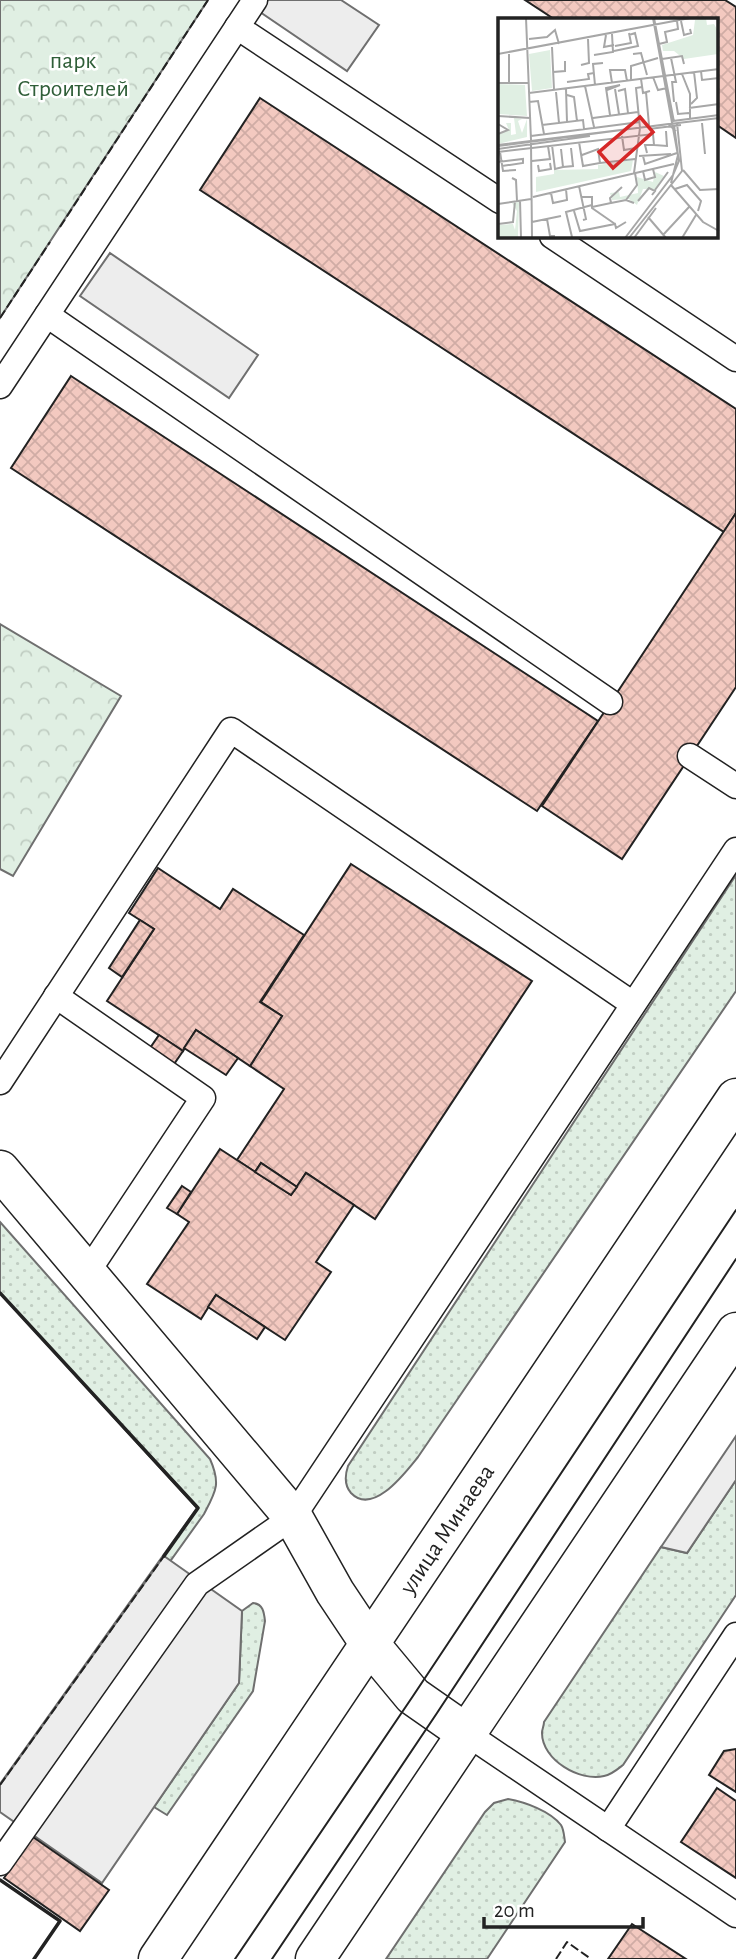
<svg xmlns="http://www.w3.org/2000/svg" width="736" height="1959" viewBox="0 0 736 1959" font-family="'Alegreya Sans',sans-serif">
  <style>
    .grass { fill: url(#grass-dots); stroke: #6f6f6f; stroke-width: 2 }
    .park { fill: url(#park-crowns); stroke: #6f6f6f; stroke-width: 2 }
    .parking { fill: #ededed; stroke: #6f6f6f; stroke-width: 2 }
    .building { fill: url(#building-cross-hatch); stroke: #222; stroke-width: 2 }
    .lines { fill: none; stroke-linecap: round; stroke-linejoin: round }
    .service-casing { stroke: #222; stroke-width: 27 }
    .minor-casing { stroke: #222; stroke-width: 41 }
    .primary-casing { stroke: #222; stroke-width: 41 }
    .service { stroke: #fff; stroke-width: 24 }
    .minor { stroke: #fff; stroke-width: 38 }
    .primary { stroke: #fff; stroke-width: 38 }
    .tram { stroke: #222; stroke-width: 2 }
    .fence { stroke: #222; stroke-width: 2; stroke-dasharray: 9 3.5; stroke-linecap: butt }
    .wall { stroke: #222; stroke-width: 3.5 }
    .labels { text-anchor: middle; stroke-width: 5; stroke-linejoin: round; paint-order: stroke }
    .park-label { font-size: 24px; fill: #2f5e38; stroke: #fff }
    .street-label { font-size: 24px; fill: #222; stroke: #fff }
    .inset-road { fill: none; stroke: #a7a7a7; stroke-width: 2 }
    .view { fill: #d62828; fill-opacity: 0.15; stroke: #d62828; stroke-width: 3.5 }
    .inset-edge { fill: none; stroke: #222; stroke-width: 3.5 }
  </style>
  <defs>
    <pattern id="grass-dots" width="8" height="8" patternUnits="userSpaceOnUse" patternTransform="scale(1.75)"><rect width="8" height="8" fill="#e0efe3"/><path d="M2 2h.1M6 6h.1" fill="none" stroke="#c0cdc2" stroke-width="1.8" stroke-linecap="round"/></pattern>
    <pattern id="park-crowns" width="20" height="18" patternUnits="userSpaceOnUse" patternTransform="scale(1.75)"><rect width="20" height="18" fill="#e0efe3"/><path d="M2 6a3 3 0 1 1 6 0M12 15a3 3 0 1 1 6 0" fill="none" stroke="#c0cdc2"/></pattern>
    <pattern id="building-cross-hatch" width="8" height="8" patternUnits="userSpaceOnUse" patternTransform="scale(1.75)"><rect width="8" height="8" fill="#f3c9c0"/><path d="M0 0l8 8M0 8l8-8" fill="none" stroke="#d0aca5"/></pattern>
  </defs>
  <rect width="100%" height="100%" fill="#fff"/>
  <!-- grass -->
  <g class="grass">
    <path d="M736 875V991L418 1457C405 1473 373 1516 351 1493 344 1485 345 1475 348 1466Z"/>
    <path d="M0 1222 210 1459C221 1484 216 1491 204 1514L0 1799V1784L197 1508 0 1293Z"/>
    <path d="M736 1480V1595L623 1765C618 1769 611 1775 604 1776 580 1782 542 1760 542 1733 542 1729 544 1726 544 1722L661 1547 687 1553Z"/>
    <path d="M253 1603C263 1604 264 1612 265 1621L253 1691 167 1815 154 1807 239 1683 242 1611Z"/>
    <path d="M508 1799C525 1802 550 1811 561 1825 564 1830 564 1836 565 1842L487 1959H386L485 1812 494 1803Z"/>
  </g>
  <!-- park -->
  <g class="park">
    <path d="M0 0H208L0 318Z"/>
    <path d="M0 624 121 696 13 876 0 869Z"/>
  </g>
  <!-- parking -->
  <g class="parking">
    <path d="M268 0H341L379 25 347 71 260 12Z"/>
    <path d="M110 253 258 355 229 398 80 296Z"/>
    <path d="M736 1436V1480L687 1553 661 1547Z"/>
    <path d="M164 1556 242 1611 239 1683 102 1883 0 1812V1785Z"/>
  </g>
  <!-- building -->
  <g class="building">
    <path d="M525 0H725L736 7V138L717 125V19H554Z"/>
    <path d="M260 98 736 409V513L724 532 200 190Z"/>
    <path d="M71 376 598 721 537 811 11 468Z"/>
    <path d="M736 513V687L622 859 542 806Z"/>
    <path d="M351 864 532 981 375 1219 306 1173 297 1187 261 1163 255 1172 237 1160 284 1089 250 1066 282 1016 261 1002Z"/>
    <path d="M158 868 220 909 233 889 304 935 260 1002 282 1016 250 1066 196 1030 183 1051 107 1001 154 929 129 913Z"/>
    <path d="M140 920 154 929 122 977 109 968Z"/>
    <path d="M196 1030 238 1058 226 1075 184 1048Z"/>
    <path d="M159 1035 183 1051 172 1067 148 1051Z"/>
    <path d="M220 1149 291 1195 306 1173 354 1205 316 1262 331 1272 285 1340 216 1295 201 1319 147 1284 189 1222 177 1214Z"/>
    <path d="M261 1163 297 1187 291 1195 255 1172Z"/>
    <path d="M182 1186 191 1192 177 1214 167 1208Z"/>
    <path d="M216 1295 265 1327 257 1339 208 1307Z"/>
    <path d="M736 1749V1792L709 1775 724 1751Z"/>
    <path d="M717 1788 736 1801V1878L681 1842Z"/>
    <path d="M33 1837 109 1890 80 1931 4 1878Z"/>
    <path d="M632 1924 686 1959H608Z"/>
  </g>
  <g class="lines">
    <defs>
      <g id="service">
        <path d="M237 27 500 201"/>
        <path d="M552 236 736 359"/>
        <path d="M47 315 610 702"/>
        <path d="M0 386 255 0"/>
        <path d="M690 756 736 786"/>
        <path d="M56 996 203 1098 87 1273"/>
        <path d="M0 1082 231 730 633 1004"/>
        <path d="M466 1733 736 1915"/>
        <path d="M608 1829 736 1635"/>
        <path d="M0 1863 197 1584 293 1517 736 850"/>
      </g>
      <path id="minor" d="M0 1170 293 1517 335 1592 369 1643 413 1696 466 1733"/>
      <g id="primary">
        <path id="s1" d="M158 1959 736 1098"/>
        <path d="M315 1959 736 1332"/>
      </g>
    </defs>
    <!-- service casing -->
    <use href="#service" class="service-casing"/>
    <!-- minor casing -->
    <use href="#minor" class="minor-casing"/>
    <!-- primary casing -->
    <use href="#primary" class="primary-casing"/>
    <!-- service -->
    <use href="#service" class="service"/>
    <!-- minor -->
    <use href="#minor" class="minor"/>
    <!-- primary -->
    <use href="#primary" class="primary"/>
    <!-- tram -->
    <g class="tram">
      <path d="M235 1959 413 1696 736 1210"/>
      <path d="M272 1959 437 1713 736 1259"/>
    </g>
    <!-- fence -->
    <g class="fence">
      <path d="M60 227 208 0"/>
      <path d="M0 318 50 242"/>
      <path d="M0 1785 164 1556"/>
      <path d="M556 1959 567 1942 591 1959"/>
    </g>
    <!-- wall -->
    <g class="wall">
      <path d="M0 1293 198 1508 164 1556"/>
      <path d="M0 1880 60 1921 34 1959"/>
    </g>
  </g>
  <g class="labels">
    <!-- park labels -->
    <g class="park-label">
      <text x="73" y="68">парк<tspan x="73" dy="28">Строителей</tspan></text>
    </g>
    <!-- street labels -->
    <g class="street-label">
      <text dy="8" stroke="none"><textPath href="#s1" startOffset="518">улица Минаева</textPath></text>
    </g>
  </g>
  <!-- overview -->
  <g transform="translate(498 18)">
    <rect width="220" height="220" fill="#fff"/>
    <path d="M16 100 24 101 20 103 24 115 29 101V119L0 126V117L11 112 8 105H13V117L18 116ZM157 154 166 158 157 171H145L139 187 131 181 114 182 112 175 121 174 122 179 140 175 139 159 155 164Z" fill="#e0efe3"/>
    <path d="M21 184 20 220H0V207L15 206 17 212 19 193 14 185Z" fill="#e0efe3"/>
    <path d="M208 0 209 7 216 6 220 13V36L186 41 176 33H165L164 27 195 17 197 2ZM52 32 54 70 34 73 31 36ZM0 66 27 67 29 98 0 96ZM135 142 133 153 38 174V159L56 156V152L100 151V147Z" fill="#e0efe3"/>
    <path class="inset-road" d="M28 0 33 122M156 0 176 104M183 3 186 17 193 15 192 11M108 17 106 29 116 27M31 21 49 19 57 12 61 26M161 26 169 24 167 14 180 11 179 3M117 28 133 25 131 15M54 29 56 72M116 33 140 28 137 15 131 17M0 36 192 0M135 36 143 35 149 57M96 37 115 34 114 16M173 40 178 64H174M164 41 184 38 186 46M83 47 91 45 90 21M203 53 204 62 221 60M55 54 67 53V43M184 56 192 76V100M155 59 160 72 169 70M143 61 145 75 152 73M133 62V48L160 40M174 63 176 84M69 64 91 61 90 56 96 55M0 65H30M11 65V36M114 65 112 52H127L129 63M97 67 95 46 105 45M87 68 96 109M68 71 69 104M117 71 121 96M109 72 122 67 108 70 112 97M120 73 127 71 130 95M58 74 61 105M148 74 151 107M31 75 221 51M69 77 76 79 79 103M31 84 40 83 46 116M178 84 180 96 191 95M193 86 199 80 196 54M191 90 221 86M0 98 32 100M95 100 140 94M175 103 221 97M204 105 207 136M0 106 10 112 0 116M44 107 85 102 86 111M151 111 183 107M33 118 142 104M124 118 126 132 138 130M81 124 85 148 102 145 100 131 84 137M33 125 34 220M0 127 221 100M54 127 57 151 65 149 63 131M156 127 169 128 168 113M0 128 170 106 178 113M0 131 92 118M0 134 155 116 156 127H147L149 135M2 134 5 153 18 152M141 138 173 136M145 138 147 146 179 135M34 143 52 141 50 128M0 144 25 141V145L4 148M102 145 137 141M40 147 41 153 53 151 52 145M65 149 75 148 73 130M185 152 202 172 221 171M145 153 147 162 157 159 155 151M136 155 142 110 138 70 144 69M14 160 18 162 19 183M173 165 180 137 176 107M173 167 205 204 221 213M81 168 88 201 85 202M177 171 189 167 203 183 200 193M157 172 170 154M53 175 55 185 69 182 68 171M35 179 176 146M83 179H94V190L117 206M22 182 23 220M128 182 139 167 137 155M140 183 151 170 157 173 154 177M113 185 128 182 136 185M0 186 33 181M94 189 113 185 112 180 124 169M76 193 82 213 117 206 118 210 128 204M150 199 168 220M49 201 52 218H57M34 204 63 198M0 206 15 204 17 183M165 217 191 189M74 219 68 194 94 187M127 220 175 157 181 143 155 0M131 220 184 153 179 105M136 220 158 190M184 220 198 197"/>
    <path class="view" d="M142 99 155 114 115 150 101 134Z"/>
    <rect width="220" height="220" class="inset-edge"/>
  </g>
  <!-- scale -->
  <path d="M484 1917v10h159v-10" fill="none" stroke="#222222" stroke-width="3.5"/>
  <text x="494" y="1917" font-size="21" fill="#222222" stroke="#ffffff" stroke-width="5" paint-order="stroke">20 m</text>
</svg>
